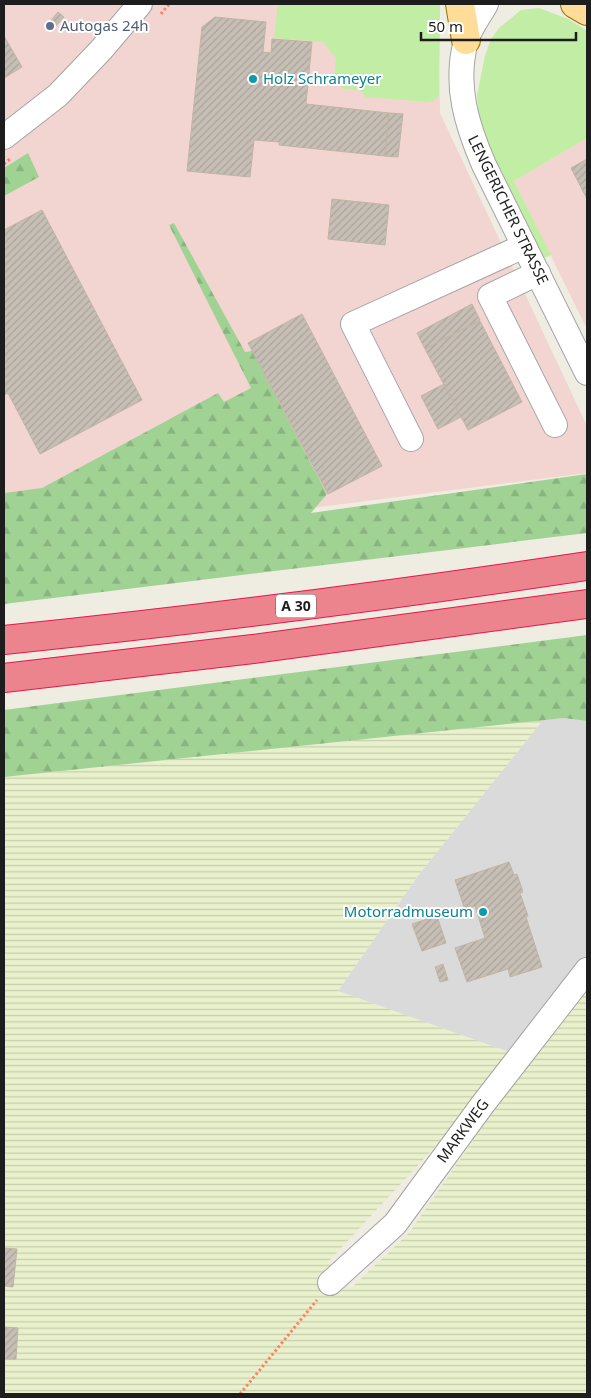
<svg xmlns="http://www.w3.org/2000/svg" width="591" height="1398" viewBox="0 0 591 1398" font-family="'Noto Sans',sans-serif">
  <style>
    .residential { fill: #dbdada }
    .commercial { fill: #f2d5d0 }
    .farmland { fill: url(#farmland-rules) }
    .grass { fill: #c1eda4 }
    .forest { fill: url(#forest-firs) }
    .building { fill: url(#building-hatch); stroke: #c2b4a4 }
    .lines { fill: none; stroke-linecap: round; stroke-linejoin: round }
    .minor-casing { stroke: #a4a4a4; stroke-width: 26 }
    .major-casing { stroke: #967300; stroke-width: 30 }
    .highway-casing { stroke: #e5184a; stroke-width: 30 }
    .path { stroke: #ff8363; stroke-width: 3; stroke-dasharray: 2.5 2.5; stroke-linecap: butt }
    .minor { stroke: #fff; stroke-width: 24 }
    .major { stroke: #ffdc97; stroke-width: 28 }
    .highway { stroke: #ec848d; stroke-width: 28 }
    .service-dot { fill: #5c6f8a; stroke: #fff; stroke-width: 2 }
    .culture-dot { fill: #0f9aa8; stroke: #fff; stroke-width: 2 }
    .labels { text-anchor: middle; stroke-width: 4; stroke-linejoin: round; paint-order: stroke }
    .shield { fill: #fff; stroke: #616161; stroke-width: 1 }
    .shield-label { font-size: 14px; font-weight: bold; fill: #1d1d1d }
    .service-label { font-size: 15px; fill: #4e5e75; stroke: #fff; text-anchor: start }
    .culture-label { font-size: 15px; fill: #0d838f; stroke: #fff; text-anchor: start }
    .street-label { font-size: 15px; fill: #1d1d1d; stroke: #fff }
  </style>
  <defs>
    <pattern id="farmland-rules" width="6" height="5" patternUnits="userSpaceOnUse" patternTransform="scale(1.25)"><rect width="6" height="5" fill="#e9f0cc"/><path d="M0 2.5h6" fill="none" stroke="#c7cdaf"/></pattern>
    <pattern id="forest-firs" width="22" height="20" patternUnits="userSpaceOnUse" patternTransform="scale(1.25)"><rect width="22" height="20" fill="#a0d294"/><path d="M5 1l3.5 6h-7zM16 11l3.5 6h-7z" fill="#89b47f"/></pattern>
    <pattern id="building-hatch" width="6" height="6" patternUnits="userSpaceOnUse" patternTransform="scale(1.25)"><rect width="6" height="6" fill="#c7bfb5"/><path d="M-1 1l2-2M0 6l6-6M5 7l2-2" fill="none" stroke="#aaa49b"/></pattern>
  </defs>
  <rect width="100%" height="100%" fill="#efece2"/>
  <!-- residential -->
  <path class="residential" d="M564 718 587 721V957L509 1052 338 991 417 877 543 720Z"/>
  <!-- commercial -->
  <g class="commercial">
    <path d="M4 4H440L439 66 440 113 587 426V473L4 547Z"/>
    <path d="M587 138V329L514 181Z"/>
  </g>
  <!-- farmland -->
  <path class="farmland" d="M543 720 417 877 338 991 509 1052 473 1106 328 1262 350 1289 409 1233 530 1058 587 988V1394H4V777Z"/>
  <!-- grass -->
  <g class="grass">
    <path d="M278 4H440L439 94 435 100 427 102 366 97 360 90 343 89 334 78 336 58 323 42 274 38Z"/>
    <path d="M539 8 568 19 587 31V138L514 181 551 255 544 258 495 166 479 118 477 95 485 56 491 39 499 28 521 10Z"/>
  </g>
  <!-- forest -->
  <g class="forest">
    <path d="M28 153 39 177 4 196V168Z"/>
    <path d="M174 223 245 352 252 351 327 494 311 513 587 474V533L4 604V493L42 488 218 393 224 402 251 388 169 225Z"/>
    <path d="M587 635V721L564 718 4 777V710Z"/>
  </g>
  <!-- building -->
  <g class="building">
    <path d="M58 12 64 17 51 31 46 26Z"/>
    <path d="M215 17 266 22 263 52 271 53 272 39 312 42 306 104 389 113 385 156 279 145V142L254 140 250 177 187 171 202 27Z"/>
    <path d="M4 36 15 55 4 62Z"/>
    <path d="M15 55 22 67 4 78V62Z"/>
    <path d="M389 113 403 114 398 157 385 156Z"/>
    <path d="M587 159V199L571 168Z"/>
    <path d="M332 199 389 205 385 245 328 239Z"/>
    <path d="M42 210 142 400 40 454 8 393 4 395V230Z"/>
    <path d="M472 304 480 320 425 349 417 333Z"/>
    <path d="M302 314 382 466 328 494 248 343Z"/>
    <path d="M480 321 522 402 468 430 425 349Z"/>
    <path d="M444 384 461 417 438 429 421 396Z"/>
    <path d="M509 862 514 875 517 874 523 892 520 893 528 916 526 917 542 967 510 977 508 969 467 982 455 948 485 938 475 906 465 910 455 880Z"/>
    <path d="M437 916 446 943 422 951 412 924Z"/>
    <path d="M443 964 448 980 440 982 435 967Z"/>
    <path d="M4 1248 17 1249 13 1287 4 1286Z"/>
    <path d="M4 1327 18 1328 16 1359H4Z"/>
  </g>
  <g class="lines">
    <defs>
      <g id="minor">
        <path d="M486 4C480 15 470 28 466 41 454 85 467 126 484 165L587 373"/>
        <path d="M4 137 58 95 101 50 140 4"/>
        <path d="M538 273 490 296 555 425"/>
        <path d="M411 439 353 324 524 246"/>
        <path d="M330 1283 395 1224 483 1104 587 970"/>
      </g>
      <g id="major">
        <path d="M460 4 466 40"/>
        <path d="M575 4 587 11"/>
      </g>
      <g id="highway">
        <path d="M4 640C199 620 393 595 587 566"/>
        <path d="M4 678 253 649 587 604"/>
      </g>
    </defs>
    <!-- minor casing -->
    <use href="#minor" class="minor-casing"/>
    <!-- major casing -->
    <use href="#major" class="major-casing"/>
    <!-- highway casing -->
    <use href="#highway" class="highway-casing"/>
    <!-- path -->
    <g class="path">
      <path d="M161 14 169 4"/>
      <path d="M4 164 11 158"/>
      <path d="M240 1394 317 1300"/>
    </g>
    <!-- minor -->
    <use href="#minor" class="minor"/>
    <!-- major -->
    <use href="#major" class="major"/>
    <!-- highway -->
    <use href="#highway" class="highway"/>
  </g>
  <!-- markers -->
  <circle class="service-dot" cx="50" cy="26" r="5"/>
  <g class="culture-dot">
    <circle cx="253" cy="79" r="5"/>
    <circle cx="483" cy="912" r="5"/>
  </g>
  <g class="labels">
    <!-- shield labels -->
    <rect class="shield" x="276" y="594.5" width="40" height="23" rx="4"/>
    <g class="shield-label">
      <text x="296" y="611">A 30</text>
    </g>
    <!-- service labels -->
    <g class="service-label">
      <text x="60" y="31">Autogas 24h</text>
    </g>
    <!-- culture labels -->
    <g class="culture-label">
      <text x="263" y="84">Holz Schrameyer</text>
      <text x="473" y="917" text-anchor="end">Motorradmuseum</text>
    </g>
    <!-- street labels -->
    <g class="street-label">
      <text transform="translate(508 210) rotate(64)" y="5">LENGERICHER STRASSE</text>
      <text transform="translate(463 1131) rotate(-53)" y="5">MARKWEG</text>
    </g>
  </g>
  <!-- border -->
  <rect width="591" height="1398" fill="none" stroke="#1d1d1d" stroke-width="10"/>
  <!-- scale -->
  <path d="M421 32v8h155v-8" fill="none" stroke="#1d1d1d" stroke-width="2.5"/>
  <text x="428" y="32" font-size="15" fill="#1d1d1d" stroke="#ffffff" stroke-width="4" paint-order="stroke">50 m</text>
</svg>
